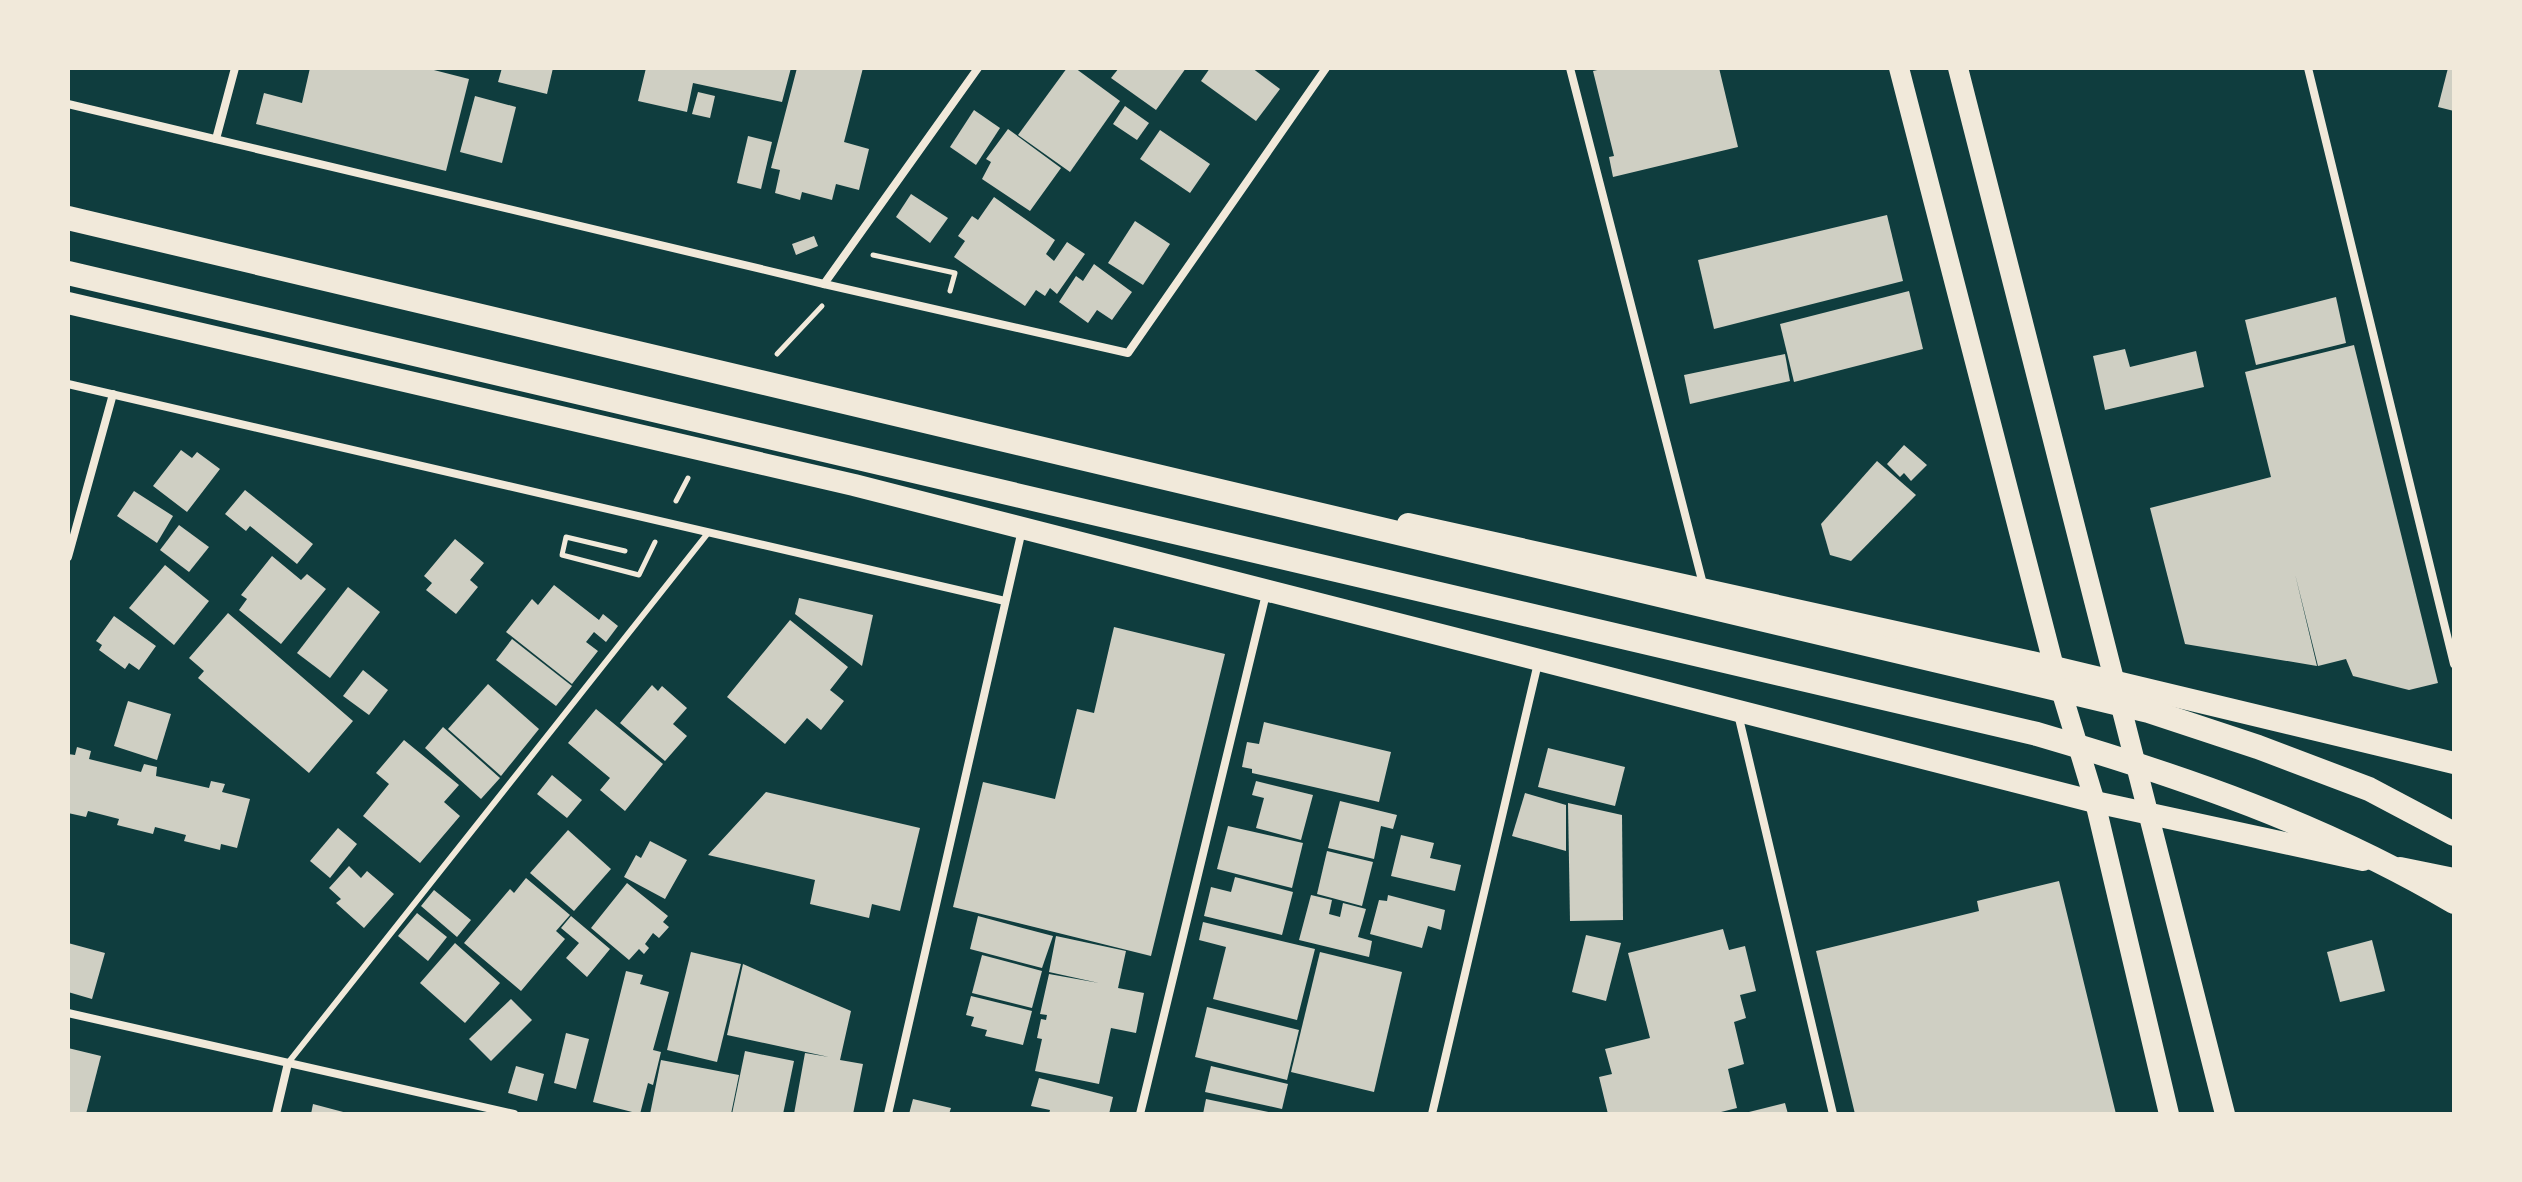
<svg xmlns="http://www.w3.org/2000/svg" width="2522" height="1182" viewBox="0 0 2522 1182" font-family="Overpass,sans-serif">
  <style>
    .building { fill: #cfcfc3 }
    .lines { fill: none; stroke-linecap: round; stroke-linejoin: round }
    .path { stroke: #f1e9da; stroke-width: 5 }
    .service { stroke: #f1e9da; stroke-width: 6 }
    .minor { stroke: #f1e9da; stroke-width: 8 }
    .primary { stroke: #f1e9da; stroke-width: 20 }
    .trunk { stroke: #f1e9da; stroke-width: 22 }
    .motorway { stroke: #f1e9da; stroke-width: 24 }
  </style>
  <rect width="100%" height="100%" fill="#0f3d3e"/>
  <!-- building -->
  <g class="building">
    <path d="M310 68H426L469 79 446 171 256 124 264 93 302 103Z"/>
    <path d="M502 68H553L547 94 498 82Z"/>
    <path d="M646 68H791L782 102 693 83 687 112 638 101Z"/>
    <path d="M797 68H863L844 142 869 149 859 190 836 184 832 200 802 192 800 200 775 193 780 170 771 168Z"/>
    <path d="M1067 68H1075L1120 101 1070 172 1018 135Z"/>
    <path d="M1119 68H1186L1156 110 1111 78Z"/>
    <path d="M1210 68H1252L1280 89 1256 121 1201 81Z"/>
    <path d="M1606 68H1719L1738 147 1613 177 1609 157 1614 156 1593 71Z"/>
    <path d="M2448 68H2454V111L2438 107Z"/>
    <path d="M698 92 715 96 710 118 692 114Z"/>
    <path d="M475 96 516 107 502 163 460 152Z"/>
    <path d="M1125 106 1149 123 1137 140 1113 124Z"/>
    <path d="M974 110 1000 128 976 165 950 147Z"/>
    <path d="M1008 129 1061 168 1030 211 982 179 991 162 986 159Z"/>
    <path d="M1160 130 1210 164 1190 193 1140 159Z"/>
    <path d="M748 136 772 142 761 189 737 183Z"/>
    <path d="M911 194 948 218 930 243 896 217Z"/>
    <path d="M994 197 1055 240 1046 254 1054 261 1067 242 1085 254 1057 294 1050 288 1045 296 1036 290 1025 306 954 257 965 241 958 236 972 216 978 220Z"/>
    <path d="M1887 215 1903 281 1714 329 1698 260Z"/>
    <path d="M1135 221 1170 244 1143 285 1108 263Z"/>
    <path d="M814 236 818 246 796 255 792 244Z"/>
    <path d="M1094 264 1132 292 1112 320 1097 310 1088 323 1059 302 1076 276 1083 281Z"/>
    <path d="M1909 291 1923 349 1794 382 1780 324Z"/>
    <path d="M2336 297 2346 343 2256 365 2245 320Z"/>
    <path d="M2354 345 2438 683 2409 690 2353 676 2346 659 2318 666 2295 574 2317 666 2185 644 2150 508 2271 477 2245 372Z"/>
    <path d="M2125 349 2130 367 2196 351 2204 387 2105 410 2093 356Z"/>
    <path d="M1785 354 1790 381 1690 404 1684 375Z"/>
    <path d="M1904 445 1927 465 1911 481 1904 473 1900 477 1887 464Z"/>
    <path d="M181 450 192 458 197 452 220 469 187 512 153 486Z"/>
    <path d="M1877 461 1916 495 1851 561 1830 555 1821 524Z"/>
    <path d="M245 490 313 544 297 564 250 526 246 531 225 514Z"/>
    <path d="M134 491 173 516 157 543 117 516Z"/>
    <path d="M179 525 209 547 189 572 160 550Z"/>
    <path d="M455 539 484 563 470 580 478 587 456 614 426 590 432 583 424 576Z"/>
    <path d="M272 556 301 580 307 574 326 589 281 644 239 610 247 599 241 595Z"/>
    <path d="M165 565 209 601 174 645 129 608Z"/>
    <path d="M554 585 599 620 603 614 618 626 606 642 594 632 586 642 598 651 572 684 506 632 532 599 538 605Z"/>
    <path d="M348 587 380 612 330 678 297 653Z"/>
    <path d="M799 598 873 615 862 666 795 614Z"/>
    <path d="M228 613 353 721 309 773 198 678 204 671 189 658Z"/>
    <path d="M114 616 156 646 139 670 129 663 125 669 99 650 102 645 96 641Z"/>
    <path d="M790 620 848 667 830 690 844 701 821 730 807 718 785 744 727 697Z"/>
    <path d="M1114 627 1225 654 1151 956 953 907 983 782 1055 799 1077 709 1094 713Z"/>
    <path d="M512 639 572 686 556 706 496 660Z"/>
    <path d="M363 670 388 690 369 715 343 696Z"/>
    <path d="M488 684 539 729 501 776 448 729Z"/>
    <path d="M652 685 658 691 662 686 687 708 673 724 687 736 665 761 620 723Z"/>
    <path d="M128 701 171 714 157 760 114 746Z"/>
    <path d="M596 709 663 764 625 811 600 790 610 778 568 743Z"/>
    <path d="M1264 722 1391 752 1379 802 1252 773V769L1242 767 1247 742 1259 744Z"/>
    <path d="M443 727 500 778 481 799 425 748Z"/>
    <path d="M404 740 459 785 444 802 460 816 420 863 363 816 389 784 376 773Z"/>
    <path d="M77 747 91 751 89 759 141 772 144 764 157 767 156 776 209 788 211 781 225 784 222 792 250 799 237 848 221 844 220 850 184 841 186 835 155 827 153 834 117 825 119 819 88 811 86 817 68 813V754L75 755Z"/>
    <path d="M1548 748 1625 767 1615 806 1538 787Z"/>
    <path d="M552 775 582 800 567 818 537 794Z"/>
    <path d="M1256 781 1313 795 1301 840 1256 828 1264 798 1252 795Z"/>
    <path d="M766 792 920 828 900 911 872 904 869 918 810 904 815 880 708 855Z"/>
    <path d="M1525 793 1566 805V851L1512 836Z"/>
    <path d="M1340 801 1397 815 1393 829 1381 826 1374 859 1328 848Z"/>
    <path d="M1568 803 1622 815 1623 920 1570 921Z"/>
    <path d="M1228 826 1303 843 1292 888 1217 869Z"/>
    <path d="M338 828 357 844 330 878 310 861Z"/>
    <path d="M568 830 611 869 574 911 530 873Z"/>
    <path d="M1401 835 1434 843 1430 858 1461 865 1455 891 1391 876Z"/>
    <path d="M650 841 687 860 665 899 624 877 636 855 641 858Z"/>
    <path d="M1327 851 1373 862 1362 906 1317 894Z"/>
    <path d="M349 866 361 878 367 871 394 894 364 928 336 903 341 899 329 888Z"/>
    <path d="M1235 877 1293 892 1282 935 1204 916 1211 887 1231 892Z"/>
    <path d="M526 878 570 915 556 931 565 939 521 991 464 943 510 889 514 893Z"/>
    <path d="M2059 881 2116 1114H1855L1816 951 1979 911 1977 901Z"/>
    <path d="M627 883 668 916 663 922 669 927 659 938 653 933 645 944 649 948 644 954 639 949 629 960 591 928Z"/>
    <path d="M434 890 471 920 457 937 421 906Z"/>
    <path d="M1311 895 1332 900 1329 914 1340 917 1343 903 1366 909 1358 937 1372 941 1369 957 1299 940Z"/>
    <path d="M1388 895 1445 910 1441 930 1428 926 1422 948 1370 934 1379 900 1387 901Z"/>
    <path d="M417 913 447 937 428 961 398 936Z"/>
    <path d="M571 916 610 949 587 977 566 958 579 943 561 928Z"/>
    <path d="M978 916 1053 936 1042 968 970 949Z"/>
    <path d="M1203 922 1315 949 1297 1020 1213 999 1226 947 1199 940Z"/>
    <path d="M1723 929 1729 950 1745 946 1756 991 1740 995 1746 1018 1734 1022 1744 1064 1728 1069 1737 1108 1713 1114H1608L1599 1077 1612 1074 1605 1049 1650 1038 1628 953Z"/>
    <path d="M1586 935 1621 943 1606 1001 1572 992Z"/>
    <path d="M1056 936 1126 951 1118 988 1144 993 1136 1033 1111 1028 1099 1084 1035 1071 1042 1039 1037 1038 1041 1019 1046 1020 1047 1015 1040 1014 1049 974 1099 983 1049 972Z"/>
    <path d="M2372 940 2385 991 2340 1002 2327 952Z"/>
    <path d="M68 943 105 953 92 999 68 992Z"/>
    <path d="M455 943 500 983 465 1023 420 983Z"/>
    <path d="M691 952 741 964 717 1062 667 1050Z"/>
    <path d="M1320 952 1402 972 1374 1092 1291 1072Z"/>
    <path d="M982 955 1042 971 1032 1008 972 993Z"/>
    <path d="M743 964 851 1011 840 1060 863 1064 853 1114H794L805 1053 829 1057 727 1035Z"/>
    <path d="M626 971 643 975 640 984 669 992 653 1050 661 1052 653 1085 648 1083 640 1114 593 1102Z"/>
    <path d="M971 996 1032 1011 1023 1045 985 1036 987 1030 971 1026 974 1017 966 1015Z"/>
    <path d="M511 999 532 1020 491 1061 469 1039Z"/>
    <path d="M1207 1007 1299 1030 1287 1080 1195 1057Z"/>
    <path d="M566 1033 589 1039 576 1089 554 1083Z"/>
    <path d="M68 1048 101 1056 86 1114H68Z"/>
    <path d="M745 1051 794 1061 783 1114H732Z"/>
    <path d="M661 1060 739 1075 731 1114H650Z"/>
    <path d="M516 1066 544 1074 537 1101 508 1093Z"/>
    <path d="M1211 1066 1288 1084 1282 1109 1205 1092Z"/>
    <path d="M1039 1078 1113 1097 1109 1114H1049L1050 1110 1031 1106Z"/>
    <path d="M913 1099 951 1108 949 1114H909Z"/>
    <path d="M1206 1099 1273 1113V1114H1203Z"/>
    <path d="M1785 1103 1788 1114H1745V1113Z"/>
    <path d="M313 1104 347 1113 346 1114H311Z"/>
  </g>
  <g class="lines">
    <!-- path -->
    <g class="path">
      <path d="M873 255 955 273 950 291"/>
      <path d="M777 354 822 306"/>
      <path d="M676 501 688 478"/>
      <path d="M625 551 566 537 562 555 639 575 655 542"/>
    </g>
    <!-- service -->
    <path class="service" d="M288 1063 708 533"/>
    <!-- minor -->
    <g class="minor">
      <path d="M1570 68 1704 588"/>
      <path d="M2308 68 2454 664"/>
      <path d="M68 104 824 284 1128 353 1326 68"/>
      <path d="M216 139 235 68"/>
      <path d="M824 284 978 68"/>
      <path d="M68 384 1005 601"/>
      <path d="M68 557 113 394"/>
      <path d="M1738 714 1833 1114"/>
      <path d="M68 1013 514 1114"/>
      <path d="M276 1114 288 1063"/>
      <path d="M888 1114 1022 530"/>
      <path d="M1140 1114 1266 594"/>
      <path d="M1432 1114 1538 663"/>
    </g>
    <!-- primary -->
    <g class="primary">
      <path d="M1899 68 2054 667 2095 802 2169 1114"/>
      <path d="M1958 68 2225 1114"/>
    </g>
    <!-- trunk -->
    <g class="trunk">
      <path d="M68 303 854 485 2095 802 2363 860"/>
      <path d="M1408 524 2054 667 2454 763"/>
      <path d="M2400 868 2454 879"/>
    </g>
    <!-- motorway -->
    <g class="motorway">
      <path d="M68 218 2149 711 2258 747 2369 789 2454 834"/>
      <path d="M68 273 2037 734C2181 776 2324 825 2454 902"/>
    </g>
  </g>
  <!-- border -->
  <rect width="2522" height="1182" fill="none" stroke="#f1e9da" stroke-width="140"/>
</svg>
